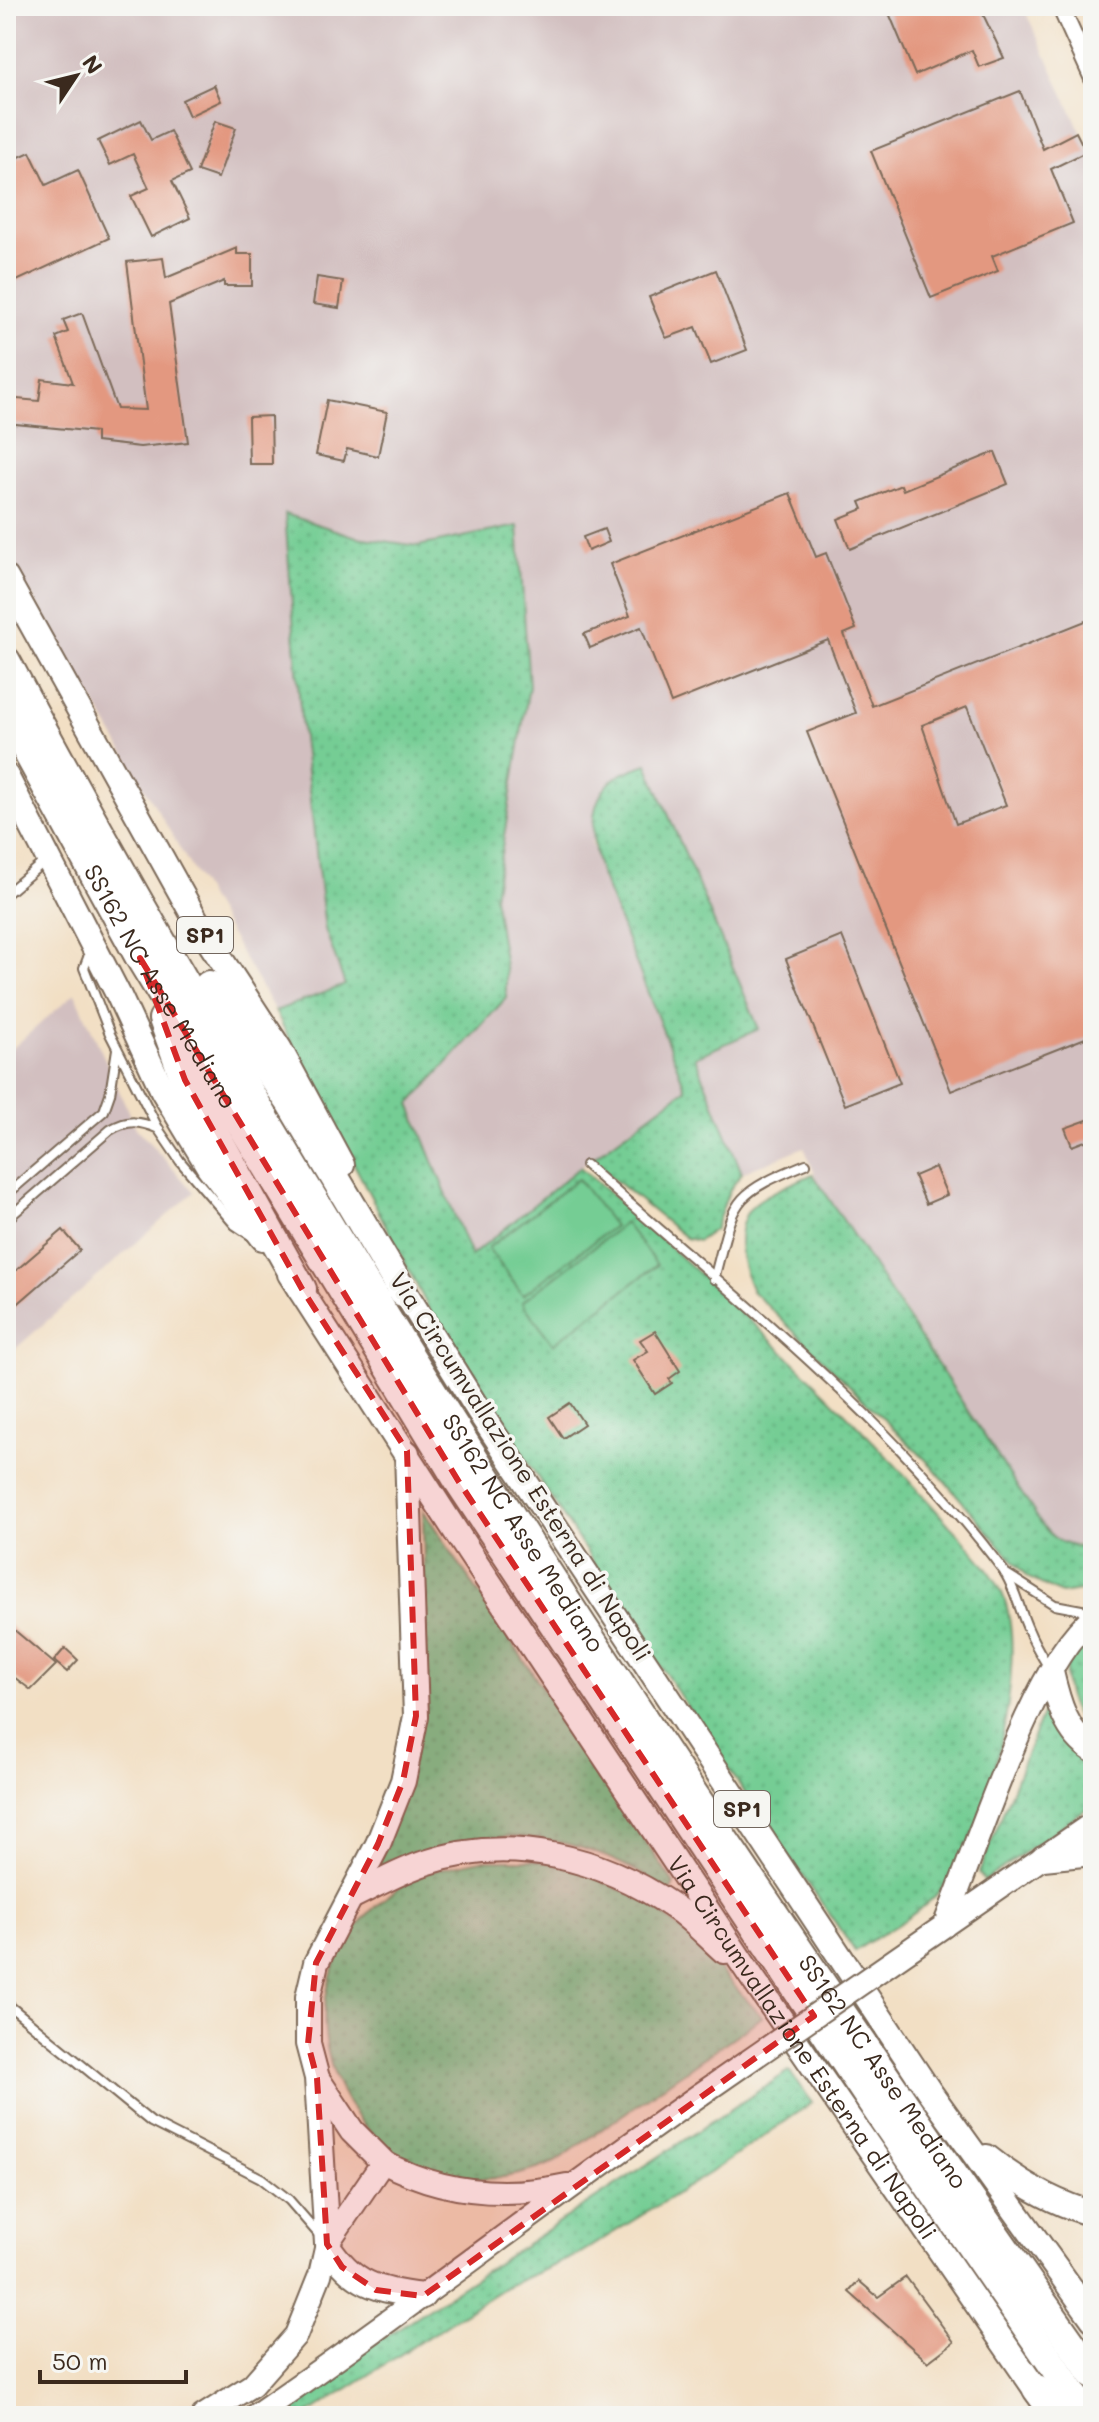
<svg xmlns="http://www.w3.org/2000/svg" width="1099" height="2422" viewBox="0 0 1099 2422" font-family="Mali,sans-serif">
  <style>
    .industrial { fill: #d2bfc0 }
    .green { fill: url(#green-dots); stroke: #587c59; stroke-width: 2 }
    .pitch { fill: #74cd94; stroke: #587c59; stroke-width: 2 }
    .building { fill: #e39880; fill-rule: evenodd }
    .lines { fill: none; stroke-linecap: round; stroke-linejoin: round }
    .lane-casing { stroke: #7b6958; stroke-width: 12 }
    .street-casing { stroke: #7b6958; stroke-width: 20 }
    .secondary-casing { stroke: #7b6958; stroke-width: 26 }
    .primary-casing { stroke: #7b6958; stroke-width: 28 }
    .highway-casing { stroke: #7b6958; stroke-width: 32 }
    .lane { stroke: #fff; stroke-width: 8 }
    .street { stroke: #fff; stroke-width: 16 }
    .secondary { stroke: #fff; stroke-width: 22 }
    .primary { stroke: #fff; stroke-width: 24 }
    .highway { stroke: #fff; stroke-width: 28 }
    .secondary-bridge-casing { stroke: #7b6958; stroke-width: 26; stroke-linecap: butt }
    .secondary-bridge { stroke: #fff; stroke-width: 22 }
    .marked { fill: #d62828; fill-opacity: 0.2; stroke: #d62828; stroke-width: 6; stroke-dasharray: 16 10; stroke-linejoin: round }
    .labels { text-anchor: middle; stroke-width: 7; stroke-linejoin: round; paint-order: stroke }
    .shield { fill: #f6f6f2; stroke: #73675e; stroke-width: 2 }
    .shield-label { font-size: 22px; font-weight: bold; fill: #3b2a1e }
    .street-label { font-size: 24px; fill: #3b2a1e; stroke: #f6f6f2 }
  </style>
  <defs>
    <pattern id="green-dots" width="8" height="8" patternUnits="userSpaceOnUse" patternTransform="scale(2)"><rect width="8" height="8" fill="#74cd94"/><path d="M2 2h.1M6 6h.1" fill="none" stroke="#65b07f" stroke-width="1.8" stroke-linecap="round"/></pattern>
  </defs>
  <rect width="100%" height="100%" fill="#f6f6f2"/>
  <filter id="ink" filterUnits="userSpaceOnUse"><feTurbulence type="fractalNoise" baseFrequency=".0125" numOctaves="2"/><feDisplacementMap in="SourceGraphic" scale="16" xChannelSelector="R" yChannelSelector="G"/><feConvolveMatrix kernelMatrix="1 2 1 2 8 2 1 2 1" color-interpolation-filters="sRGB"/></filter>
  <filter id="wash" filterUnits="userSpaceOnUse"><feTurbulence type="fractalNoise" baseFrequency=".006" numOctaves="4" result="noise"/><feDisplacementMap in="SourceGraphic" scale="32" xChannelSelector="R" yChannelSelector="G"/><feGaussianBlur stdDeviation="1.8" result="paint"/><feColorMatrix in="noise" values="0 0 0 0 0 0 0 0 0 0 0 0 0 0 0 0 0 1.4 0 .05"/><feComposite in="paint" operator="in"/></filter>
  <g filter="url(#wash)">
    <rect width="100%" height="100%" fill="#f2dfc4"/>
    <!-- industrial -->
    <g class="industrial">
      <path d="M6 6H1023L1093 158V1545H1070L1053 1539 1043 1526 899 1303 822 1191 804 1147 742 1173 695 1057 758 1029 591 840 600 872 686 1090 580 1167 472 1257 410 1103 506 998V973L494 896 529 686 517 527 418 546 357 537 285 515 325 929 345 985 297 1037 275 1011 6 551Z"/>
      <path d="M75 993 136 1128 194 1192 6 1357V1054Z"/>
    </g>
    <!-- green -->
    <g class="green">
      <path d="M285 514 357 537 418 546 518 526 529 686 494 896 506 973V998L410 1104 471 1256 580 1167C701 1275 826 1385 934 1508 956 1534 988 1562 1002 1593 1032 1659 987 1845 935 1896 913 1918 880 1934 855 1951L714 1748 432 1315 275 1011 345 985 325 929 301 720Z"/>
      <path d="M647 764 759 1029 695 1057 742 1173 729 1191 715 1229 698 1241 686 1238 590 1160 686 1089 600 872C591 841 586 798 617 777 625 771 637 768 647 764Z"/>
      <path d="M813 1174 1043 1526C1055 1542 1073 1551 1093 1545V1589L1061 1594 1027 1577 932 1466 752 1291C740 1264 729 1219 761 1199 777 1189 796 1182 813 1174Z"/>
      <path d="M423 1510 674 1884 670 1892C609 1849 528 1823 453 1844 427 1851 402 1862 377 1871L426 1689Z"/>
      <path d="M1093 1626V1739C1074 1720 1058 1684 1070 1657 1075 1646 1086 1635 1093 1626Z"/>
      <path d="M1047 1702 1078 1753 1093 1765V1804L984 1881 979 1873Z"/>
      <path d="M481 1860H534L580 1869 650 1904 691 1938 762 2017 555 2162C359 2248 227 1980 416 1878 434 1868 460 1865 481 1860Z"/>
      <path d="M789 2071 812 2103 710 2173 577 2255 505 2287 305 2416H265Z"/>
    </g>
    <!-- pitch -->
    <g class="pitch">
      <path d="M578 1179 614 1226 523 1295 488 1248Z"/>
      <path d="M625 1223 657 1265 553 1344 522 1302Z"/>
    </g>
    <g id="blocks">
      <!-- building -->
      <g class="building">
        <path d="M886 6H979L1004 58 979 67 972 50 915 75Z"/>
        <path d="M214 85 221 101 189 116 182 100Z"/>
        <path d="M1020 91 1043 149 1076 132 1086 152 1051 169 1073 223 992 256 998 271 931 298 871 151Z"/>
        <path d="M141 120 151 140 170 131 190 173 172 181 190 218 151 237 131 196 149 188 133 154 110 165 98 141Z"/>
        <path d="M215 121 236 128 218 178 197 171Z"/>
        <path d="M30 152 46 185 78 170 109 238 6 286V163Z"/>
        <path d="M237 248V254H252V286H224V281L169 304 188 442 140 447 96 442V432L6 423V398L39 401 42 379 73 383 56 337 68 332 63 320 82 313 117 409 146 410 127 262 163 258 166 278Z"/>
        <path d="M716 270 747 350 711 364 696 327 666 338 649 297Z"/>
        <path d="M317 277 343 281 339 308 313 304Z"/>
        <path d="M327 400 387 412 378 456 347 449 344 461 316 455Z"/>
        <path d="M271 416 272 464H249L248 417Z"/>
        <path d="M995 452 1008 484 850 549 838 519 863 509 860 502 901 485 903 490Z"/>
        <path d="M790 493 816 557 826 553 856 629 844 634 872 706 1093 618V1035L951 1091 807 732 856 713 828 640 671 703 641 627 590 648 584 634 630 616 610 564ZM967 707 1006 805 956 824 922 725Z"/>
        <path d="M604 529 609 542 588 551 583 537Z"/>
        <path d="M842 936 900 1083 845 1105 786 959Z"/>
        <path d="M1093 1118V1138L1072 1146 1065 1128Z"/>
        <path d="M935 1167 947 1195 926 1204 914 1176Z"/>
        <path d="M63 1230 80 1250 6 1314V1279Z"/>
        <path d="M655 1331 680 1371 669 1379 672 1383 655 1394 633 1360 648 1351 640 1340Z"/>
        <path d="M570 1403 584 1424 563 1438 549 1417Z"/>
        <path d="M6 1623 56 1665 31 1690 6 1671Z"/>
        <path d="M65 1648 78 1660 67 1672 54 1661Z"/>
        <path d="M906 2277 954 2342 928 2362 849 2292 859 2281 878 2297Z"/>
      </g>
    </g>
  </g>
  <g filter="url(#ink)">
    <use href="#blocks" fill-opacity="0" stroke="#7b6958" stroke-width="2"/>
    <g class="lines">
      <defs>
        <g id="lane">
          <path d="M6 894 45 861"/>
          <path d="M91 950 84 968 110 1034 159 1130 180 1161 235 1225 250 1235"/>
          <path d="M586 1165C731 1294 886 1413 1003 1570 1015 1587 1020 1612 1029 1631 1034 1644 1042 1656 1049 1668"/>
          <path d="M6 1195 104 1111 110 1094 117 1049"/>
          <path d="M6 1220 110 1130C129 1119 139 1121 159 1129"/>
          <path d="M714 1279C735 1201 727 1196 806 1164"/>
          <path d="M1005 1573 1055 1605 1092 1612"/>
          <path d="M6 2003 151 2122 261 2178 289 2200 321 2237"/>
        </g>
        <path id="street" d="M1060 6 1093 79"/>
        <g id="secondary">
          <path d="M945 1925 1093 1823"/>
          <path d="M944 1926C976 1850 1032 1664 1093 1617"/>
          <path d="M203 2416 252 2385 296 2335 320 2275 327 2244 383 2162C441 2193 502 2199 567 2185"/>
          <path d="M254 2416C406 2312 550 2199 701 2094"/>
        </g>
        <g id="primary">
          <path d="M6 578 201 929 279 1048 342 1165"/>
          <path d="M6 776 119 996 163 1091 209 1167 263 1238"/>
          <path id="s1" d="M290 1274 469 1552 751 1976 1045 2403"/>
          <path d="M396 1278 482 1416 929 2091 1093 2319"/>
          <path d="M407 1453 416 1716 403 1781 378 1844 316 1963 308 1997V2044L317 2078 327 2244C353 2285 377 2290 423 2296"/>
          <path d="M1051 1672C1058 1702 1066 1733 1093 1750"/>
          <path d="M1043 1858 1093 1853"/>
          <path d="M353 1896C376 1885 400 1871 425 1863 510 1834 601 1857 674 1907 692 1919 708 1937 724 1951"/>
          <path d="M318 2080 352 2131 383 2162"/>
          <path d="M987 2157C1019 2183 1053 2203 1093 2214"/>
        </g>
        <g id="highway">
          <path id="s2" d="M6 661C323 1255 704 1823 1093 2374"/>
          <path id="s3" d="M6 713 140 958 459 1482 883 2119 1088 2416"/>
          <path d="M209 985 290 1102 403 1292"/>
          <path d="M163 1019 185 1080 302 1289"/>
          <path d="M1037 2389 1057 2416"/>
        </g>
      </defs>
      <!-- lane casing -->
      <use href="#lane" class="lane-casing"/>
      <!-- street casing -->
      <use href="#street" class="street-casing"/>
      <!-- secondary casing -->
      <use href="#secondary" class="secondary-casing"/>
      <!-- primary casing -->
      <use href="#primary" class="primary-casing"/>
      <!-- highway casing -->
      <use href="#highway" class="highway-casing"/>
      <!-- lane -->
      <use href="#lane" class="lane"/>
      <!-- street -->
      <use href="#street" class="street"/>
      <!-- secondary -->
      <use href="#secondary" class="secondary"/>
      <!-- primary -->
      <use href="#primary" class="primary"/>
      <!-- highway -->
      <use href="#highway" class="highway"/>
      <defs>
        <path id="secondary-bridge" d="M701 2094 944 1926"/>
      </defs>
      <!-- secondary-bridge casing -->
      <use href="#secondary-bridge" class="secondary-bridge-casing"/>
      <!-- secondary-bridge -->
      <use href="#secondary-bridge" class="secondary-bridge"/>
    </g>
  </g>
  <!-- marked area -->
  <path class="marked" d="M140 958 459 1482 814 2016 423 2296 376 2290 342 2267 327 2244 317 2078 308 2044 316 1963 378 1844 403 1781 416 1716 407 1451 302 1289 185 1080Z"/>
  <g class="labels">
    <!-- shield labels -->
    <g class="shield">
      <rect x="177" y="917" width="56" height="36" rx="6"/>
      <rect x="714" y="1791" width="56" height="36" rx="6"/>
    </g>
    <g class="shield-label">
      <text x="205" y="943">SP1</text>
      <text x="742" y="1817">SP1</text>
    </g>
    <!-- street labels -->
    <g class="street-label">
      <text dy="8" stroke="none"><textPath href="#s3" startOffset="314">SS162 NC Asse Mediano</textPath></text>
      <text transform="translate(520 1467) rotate(57)" y="8">Via Circumvallazione Esterna di Napoli</text>
      <text dy="8" stroke="none"><textPath href="#s2" startOffset="1014">SS162 NC Asse Mediano</textPath></text>
      <text dy="8" stroke="none"><textPath href="#s1" startOffset="928">Via Circumvallazione Esterna di Napoli</textPath></text>
      <text dy="8" stroke="none"><textPath href="#s2" startOffset="1662">SS162 NC Asse Mediano</textPath></text>
    </g>
  </g>
  <!-- margin -->
  <rect width="1099" height="2422" fill="none" stroke="#f6f6f2" stroke-width="32"/>
  <!-- north arrow -->
  <g transform="translate(76 76) rotate(55)" stroke="#f6f6f2" stroke-width="6" paint-order="stroke">
  <path d="M0-6L14 30L0 20L-14 30Z" fill="#3b2a1e"/>
  <text y="-12" font-size="22" font-weight="bold" text-anchor="middle" fill="#3b2a1e">N</text>
  </g>
  <!-- scale -->
  <path d="M40 2370v12h146v-12" fill="none" stroke="#3b2a1e" stroke-width="4"/>
  <text x="52" y="2370" font-size="24" fill="#3b2a1e" stroke="#f6f6f2" stroke-width="6" paint-order="stroke">50 m</text>
</svg>
